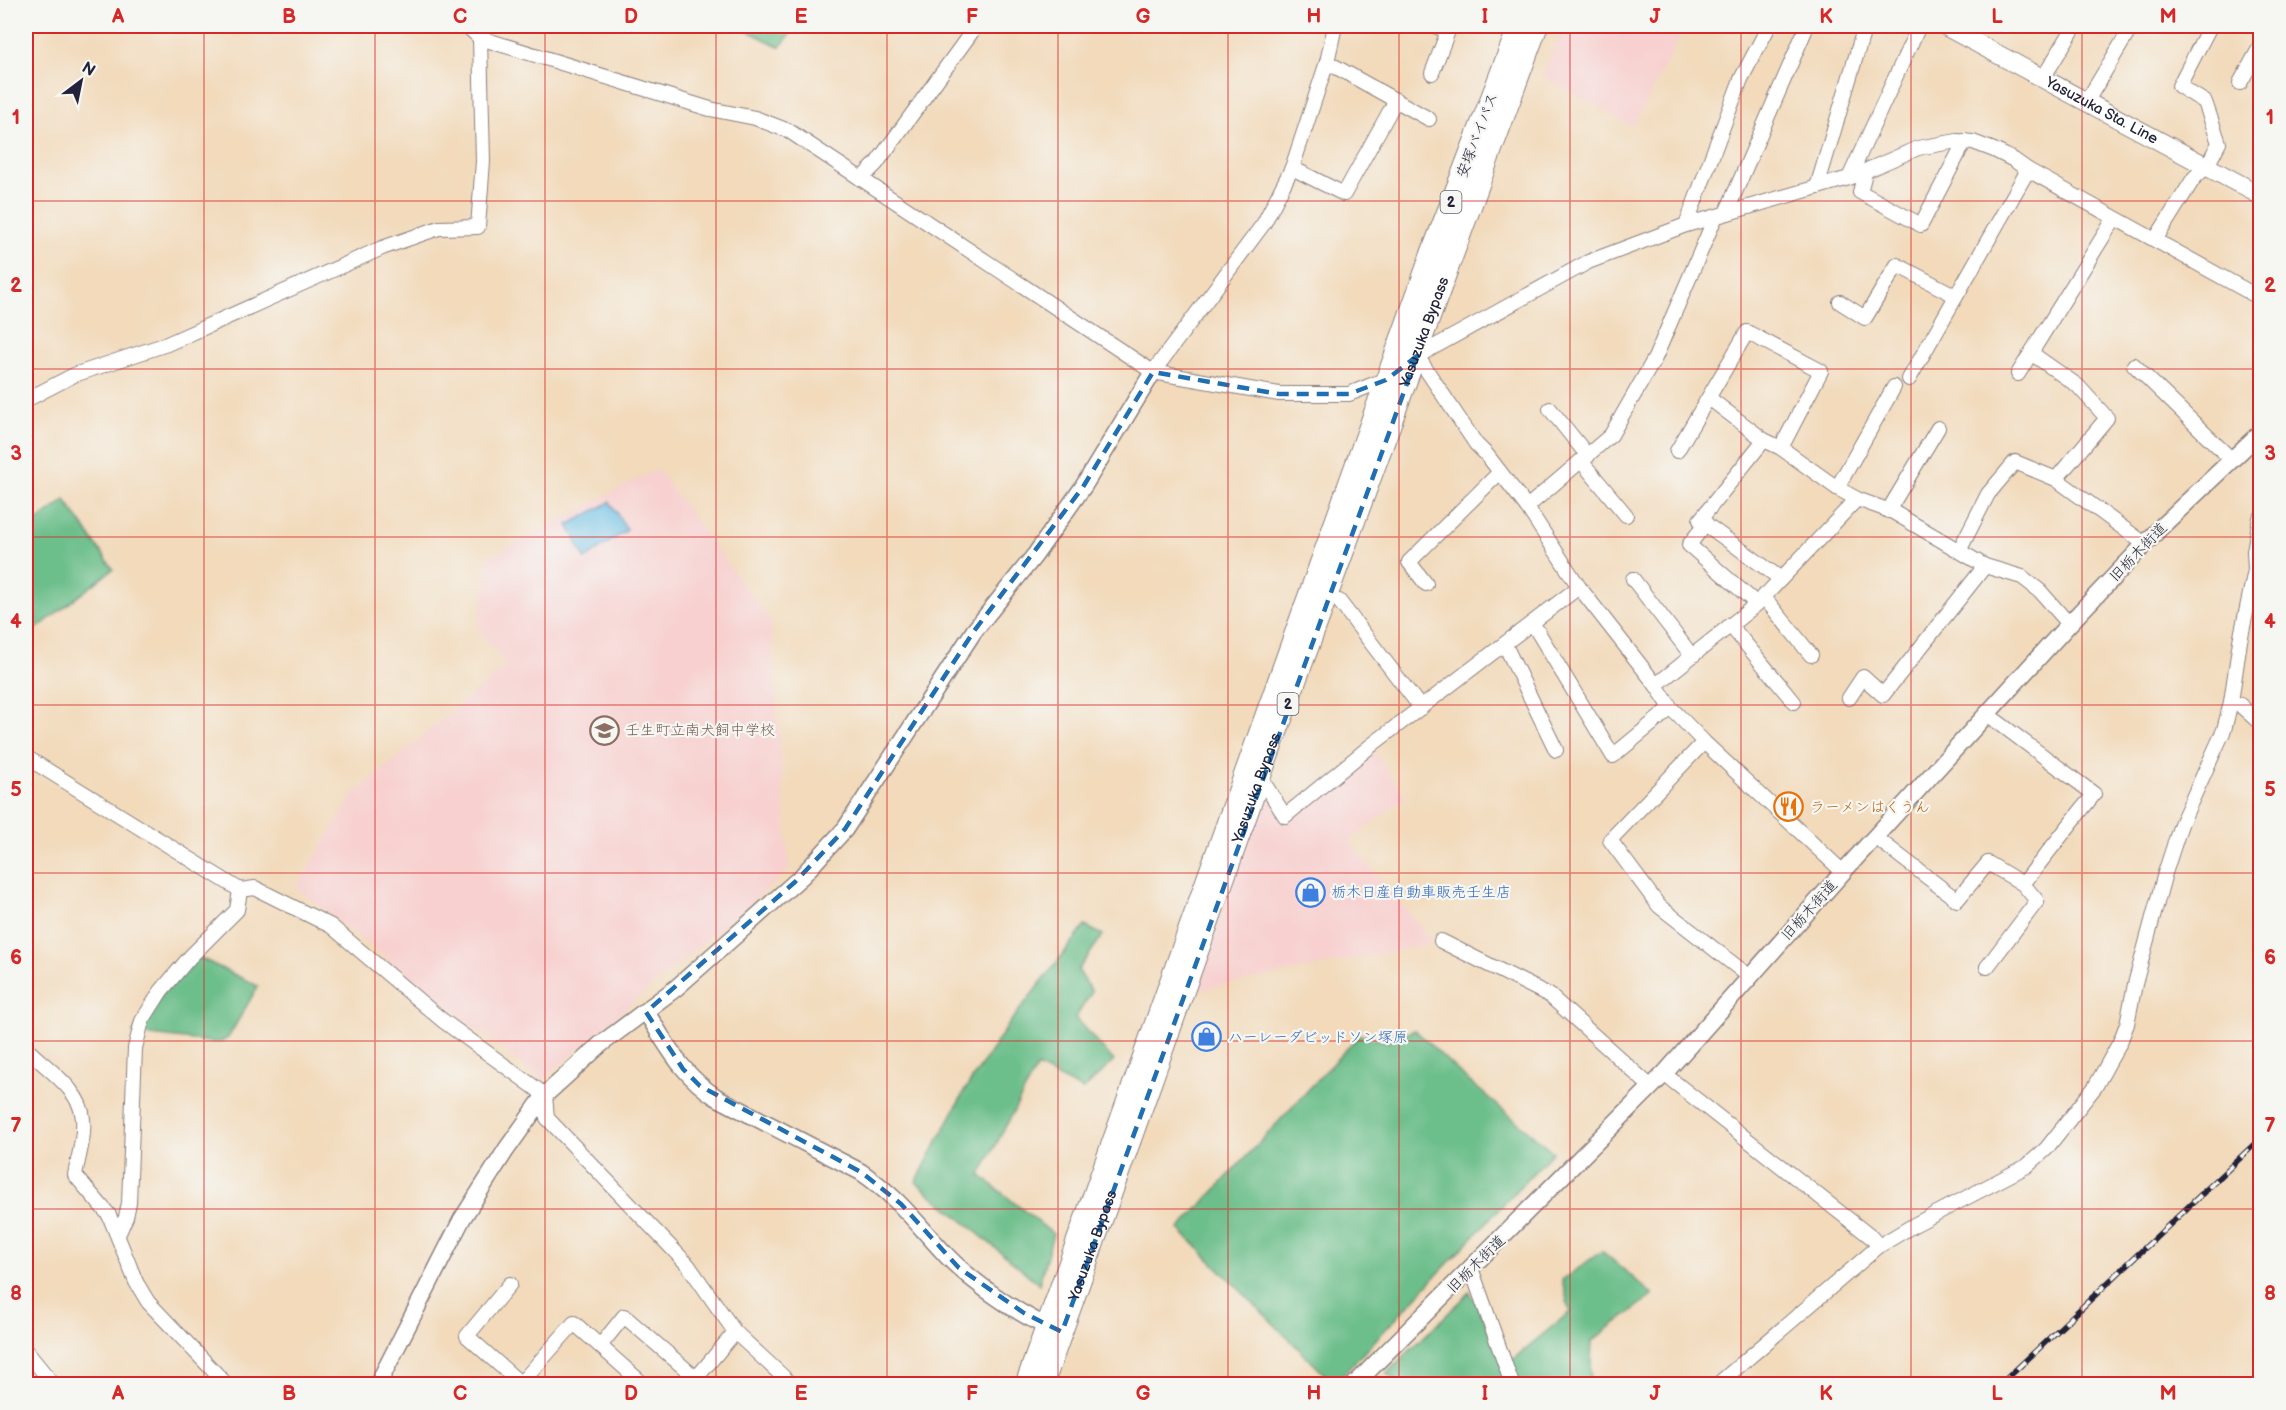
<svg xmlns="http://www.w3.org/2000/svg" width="2286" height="1410" viewBox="0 0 2286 1410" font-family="'Balsamiq Sans','Klee One',sans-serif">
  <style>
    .built { fill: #f7d0cf }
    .forest { fill: #6cbe8a; stroke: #477062; stroke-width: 1.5 }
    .water { fill: #68bee5; stroke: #457090; stroke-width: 1.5 }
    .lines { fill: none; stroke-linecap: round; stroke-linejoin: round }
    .minor-casing { stroke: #8a7e7b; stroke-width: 16 }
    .tertiary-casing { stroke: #8a7e7b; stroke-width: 19 }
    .secondary-casing { stroke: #8a7e7b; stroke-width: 20 }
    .primary-casing { stroke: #8a7e7b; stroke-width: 23 }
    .minor { stroke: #fff; stroke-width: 14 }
    .tertiary { stroke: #fff; stroke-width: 16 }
    .secondary { stroke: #fff; stroke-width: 18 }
    .primary { stroke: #fff; stroke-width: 21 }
    .rail-casing { stroke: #22223b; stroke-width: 6 }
    .rail { stroke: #f6f6f2; stroke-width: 4; stroke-dasharray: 11; stroke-linecap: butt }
    .marked { fill: none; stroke: #1f6fb2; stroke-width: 4.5; stroke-dasharray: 12 8; stroke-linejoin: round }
    .grid { fill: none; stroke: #d62828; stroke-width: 1.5; stroke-opacity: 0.55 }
    .labels { text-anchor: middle; stroke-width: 4.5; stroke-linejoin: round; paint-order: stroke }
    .shield { fill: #f6f6f2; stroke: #626272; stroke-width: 1.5 }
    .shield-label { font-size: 14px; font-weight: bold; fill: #22223b }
    .street-label { font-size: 15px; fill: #22223b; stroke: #f6f6f2 }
    .education-label { font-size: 15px; fill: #785e54; stroke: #f6f6f2; text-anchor: start }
    .food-label { font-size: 15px; fill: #c56008; stroke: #f6f6f2; text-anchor: start }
    .shop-label { font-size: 15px; fill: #366cbe; stroke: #f6f6f2; text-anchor: start }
    .neatline { fill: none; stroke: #d62828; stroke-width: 2 }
    .grid-label { font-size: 20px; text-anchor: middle; font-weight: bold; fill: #d62828 }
  </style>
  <rect width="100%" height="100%" fill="#f6f6f2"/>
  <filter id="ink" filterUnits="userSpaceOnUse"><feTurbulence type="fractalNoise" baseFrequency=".0167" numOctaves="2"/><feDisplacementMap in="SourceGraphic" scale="12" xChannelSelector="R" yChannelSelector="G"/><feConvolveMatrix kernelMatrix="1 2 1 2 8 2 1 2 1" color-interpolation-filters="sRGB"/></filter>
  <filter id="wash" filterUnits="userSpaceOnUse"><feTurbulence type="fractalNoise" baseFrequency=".008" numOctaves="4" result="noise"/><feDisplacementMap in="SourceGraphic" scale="24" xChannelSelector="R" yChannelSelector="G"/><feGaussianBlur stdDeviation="1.35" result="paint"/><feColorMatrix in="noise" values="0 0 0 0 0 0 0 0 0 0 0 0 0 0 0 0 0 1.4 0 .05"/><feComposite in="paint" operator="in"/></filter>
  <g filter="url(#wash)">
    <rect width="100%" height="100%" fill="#f2dabb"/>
    <!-- built -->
    <g class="built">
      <path d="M1563 26H1685L1633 127 1542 76Z"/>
      <path d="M657 469 770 620 789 870 542 1080 296 888 353 795 506 665 478 631 489 557Z"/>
      <path d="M1374 752 1406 797 1349 841 1433 943 1195 991 1263 791 1285 816Z"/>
    </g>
    <!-- forest -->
    <g class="forest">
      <path d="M738 26H797L780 47Z"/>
      <path d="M65 500 113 569 26 637V529Z"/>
      <path d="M1085 926 1103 935 1078 970 1092 992 1075 1018 1114 1061 1083 1090 1037 1067 980 1175 1053 1234 1039 1284 916 1182 965 1090 1011 1021Z"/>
      <path d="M192 954 258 986 228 1038 221 1042H210L133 1033Z"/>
      <path d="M1415 1030 1464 1077 1553 1152 1334 1384 1179 1229 1359 1035 1387 1042Z"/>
      <path d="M1602 1251 1653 1295 1592 1341 1590 1384H1399L1387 1373 1470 1292 1507 1364 1570 1312 1562 1280Z"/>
    </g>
    <!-- water -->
    <path class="water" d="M610 502 627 530 585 559 568 525Z"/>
  </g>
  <g filter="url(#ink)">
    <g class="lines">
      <defs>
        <g id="minor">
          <path d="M467 26 480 38 710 109 755 118 789 131 1153 372 1279 394H1349L1389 378"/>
          <path d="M1769 26 1741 79 1686 225 1849 178 1918 148 1957 141 1973 142 1994 150 2014 160 2028 170 2260 298"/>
          <path d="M1327 62 1429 119"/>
          <path d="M1432 73 1448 31 1435 26"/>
          <path d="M2043 78 2075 26"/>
          <path d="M2240 83 2260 47"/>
          <path d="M2087 101 2132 26"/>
          <path d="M1292 168 1344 194 1396 100"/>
          <path d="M1865 173 1860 192 1921 225 1965 141"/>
          <path d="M1849 178 1919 26"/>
          <path d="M861 179 876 164 976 26"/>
          <path d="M1817 187 1865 26"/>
          <path d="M1726 213 1807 26"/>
          <path d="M2155 240 2194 178 2207 166 2219 143 2205 102 2179 86 2210 26"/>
          <path d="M1840 302 1865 318 1897 265 1956 296"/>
          <path d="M2031 353 2078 386 2107 418 2056 479"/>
          <path d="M1417 356 1476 444 1487 455 1527 507 1579 587 1656 685 1671 708 1704 742 1843 872"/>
          <path d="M1414 358 1588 262 1686 225"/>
          <path d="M2134 365 2232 460"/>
          <path d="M1153 372 1264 223 1292 168 1327 62 1335 26"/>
          <path d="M2018 374 2114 219"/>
          <path d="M1909 379 2028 170"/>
          <path d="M1709 398 1764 440 1781 448 1837 488 1857 499"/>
          <path d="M26 400 74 375 167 344 382 248 439 228 478 227 483 161 480 38"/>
          <path d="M1550 409 1588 456"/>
          <path d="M1764 440 1700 520 1781 579"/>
          <path d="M1677 451 1747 332 1821 371 1781 448"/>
          <path d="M1581 461 1626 515"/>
          <path d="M1837 488 1894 387"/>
          <path d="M1527 507 1611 435 1655 358 1715 218"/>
          <path d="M1888 511 1938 428"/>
          <path d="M1706 523 1689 545 1757 604"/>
          <path d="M1959 551 1988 494 2015 462 2056 479 2145 544"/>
          <path d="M1633 579 1692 656"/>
          <path d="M1426 584 1409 562 1500 472"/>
          <path d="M1763 596 1811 655"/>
          <path d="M1339 601 1421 708"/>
          <path d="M1533 624 1613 756 1671 708"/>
          <path d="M1730 625 1794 702"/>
          <path d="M1505 645 1556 750"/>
          <path d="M1656 685 1757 604 1857 499 1893 512 1985 566 2022 577 2040 591 2069 624"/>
          <path d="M1849 698 1863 677 1883 695 1985 566"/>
          <path d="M2231 702 2240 705 2260 723"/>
          <path d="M1704 742 1610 840 1659 906 1750 977"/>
          <path d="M26 757 240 890 255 888 331 926 442 1020 545 1095 547 1118 688 1265 735 1332 791 1384"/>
          <path d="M1260 777 1285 816 1373 744 1579 587"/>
          <path d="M1875 837 1957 900 1988 863 2023 884"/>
          <path d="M1441 941 1549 995 1651 1087"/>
          <path d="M1987 967 2037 901 2023 884 2094 794 1987 714"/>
          <path d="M26 1048C45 1068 81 1089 83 1119 85 1137 78 1158 75 1175L109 1215 136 1282 148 1302 226 1384"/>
          <path d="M1664 1074 1871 1237 1879 1246"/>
          <path d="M118 1235 126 1217 129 1203 135 1048 142 1021 161 991 190 957 237 910 240 890"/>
          <path d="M1471 1268 1512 1384"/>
          <path d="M510 1284 467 1336 521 1384"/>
          <path d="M600 1346 624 1316 696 1378"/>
          <path d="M26 1351 53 1384"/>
          <path d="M692 1383 735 1332"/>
          <path d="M520 1384 574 1323 643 1384"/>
          <path d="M1718 1384 1879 1246 1914 1225 2027 1166 2046 1149 2095 1087 2120 1042 2127 1024 2135 984 2165 873 2181 824 2224 730 2231 702 2240 641 2255 570 2254 551 2260 518"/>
        </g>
        <g id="tertiary">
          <path d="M646 1012C668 1046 681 1074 716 1097L861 1172C899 1198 917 1224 947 1256 973 1283 1023 1318 1058 1331"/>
          <path d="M378 1384 462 1219 506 1150 545 1095 601 1044 676 988 736 935 802 876 845 829 974 631 1035 555 1083 487 1153 372"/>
          <path d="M1355 1384 1664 1074 1843 872 2069 624 2162 526 2260 433"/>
        </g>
        <g id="secondary">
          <path id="s1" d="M1945 26 2260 195"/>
        </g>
        <g id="primary">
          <path d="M1026 1384 1433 250 1519 26"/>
          <path id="s2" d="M1043 1384 1260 777 1537 26"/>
        </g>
      </defs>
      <!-- minor casing -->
      <use href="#minor" class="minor-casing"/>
      <!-- tertiary casing -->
      <use href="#tertiary" class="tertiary-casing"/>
      <!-- secondary casing -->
      <use href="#secondary" class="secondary-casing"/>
      <!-- primary casing -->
      <use href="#primary" class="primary-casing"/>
      <!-- minor -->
      <use href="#minor" class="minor"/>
      <!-- tertiary -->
      <use href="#tertiary" class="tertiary"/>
      <!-- secondary -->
      <use href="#secondary" class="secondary"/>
      <!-- primary -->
      <use href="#primary" class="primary"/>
      <defs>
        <path id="rail" d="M2001 1384 2260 1139"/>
      </defs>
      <!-- rail casing -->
      <use href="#rail" class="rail-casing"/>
      <!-- rail -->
      <use href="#rail" class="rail"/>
    </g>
  </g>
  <!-- marked area -->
  <path class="marked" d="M1417 356 1062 1332 1024 1313 959 1268 901 1204 861 1172 700 1086 683 1069 646 1012 795 882 845 829 974 631 1083 487 1153 372 1279 394H1349L1386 380Z"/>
  <!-- grid -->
  <path class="grid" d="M204 26V1384M375 26V1384M545 26V1384M716 26V1384M887 26V1384M1058 26V1384M1228 26V1384M1399 26V1384M1570 26V1384M1741 26V1384M1911 26V1384M2082 26V1384M26 201H2260M26 369H2260M26 537H2260M26 705H2260M26 873H2260M26 1041H2260M26 1209H2260"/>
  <!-- icons -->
  <defs>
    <symbol id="school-ring" viewBox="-11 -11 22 22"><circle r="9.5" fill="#f6f6f2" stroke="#8d6e63" stroke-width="1.5"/><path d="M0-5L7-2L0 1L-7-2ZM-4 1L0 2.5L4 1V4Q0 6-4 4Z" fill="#8d6e63"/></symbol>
    <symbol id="restaurant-ring" viewBox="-11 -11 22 22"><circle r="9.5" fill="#f6f6f2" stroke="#e8710a" stroke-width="1.5"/><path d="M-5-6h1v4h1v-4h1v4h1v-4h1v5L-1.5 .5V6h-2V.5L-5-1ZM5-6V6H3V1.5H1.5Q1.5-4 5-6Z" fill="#e8710a"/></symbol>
    <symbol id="shop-ring" viewBox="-11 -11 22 22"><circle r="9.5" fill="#f6f6f2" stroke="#3f7fe0" stroke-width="1.5"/><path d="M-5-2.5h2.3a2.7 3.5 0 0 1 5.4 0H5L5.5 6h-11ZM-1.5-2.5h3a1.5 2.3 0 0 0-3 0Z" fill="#3f7fe0"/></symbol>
  </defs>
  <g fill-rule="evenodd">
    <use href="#school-ring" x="588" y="714" width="33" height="33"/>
    <use href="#restaurant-ring" x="1772" y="790" width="33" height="33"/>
    <use href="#shop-ring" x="1294" y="876" width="33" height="33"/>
    <use href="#shop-ring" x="1190" y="1020" width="33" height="33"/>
  </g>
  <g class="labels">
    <!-- shield labels -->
    <g class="shield">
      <rect x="1440.5" y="191" width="21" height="22" rx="4.5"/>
      <rect x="1277.5" y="693" width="21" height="22" rx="4.5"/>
    </g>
    <g class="shield-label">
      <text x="1451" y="207">2</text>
      <text x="1288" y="709">2</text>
    </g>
    <!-- street labels -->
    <g class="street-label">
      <text dy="5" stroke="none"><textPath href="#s1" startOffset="178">Yasuzuka Sta. Line</textPath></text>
      <text transform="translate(1477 135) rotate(-69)" y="5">安塚バイパス</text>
      <text dy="5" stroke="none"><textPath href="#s2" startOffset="1119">Yasuzuka Bypass</textPath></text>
      <text transform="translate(2138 552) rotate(-46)" y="5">旧栃木街道</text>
      <text dy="5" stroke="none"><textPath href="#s2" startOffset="633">Yasuzuka Bypass</textPath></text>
      <text transform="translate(1809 910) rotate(-48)" y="5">旧栃木街道</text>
      <text dy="5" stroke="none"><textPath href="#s2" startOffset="147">Yasuzuka Bypass</textPath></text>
      <text transform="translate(1476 1264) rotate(-45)" y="5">旧栃木街道</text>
    </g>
    <!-- education labels -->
    <g class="education-label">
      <text x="625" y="735">壬生町立南犬飼中学校</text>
    </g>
    <!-- food labels -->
    <g class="food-label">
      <text x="1810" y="812">ラーメンはくうん</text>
    </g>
    <!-- shop labels -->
    <g class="shop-label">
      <text x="1331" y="897">栃木日産自動車販売壬生店</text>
      <text x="1228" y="1042">ハーレーダビッドソン塚原</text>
    </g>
  </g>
  <!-- margin -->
  <rect width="2286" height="1410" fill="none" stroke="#f6f6f2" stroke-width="66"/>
  <!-- north arrow -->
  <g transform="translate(81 81) rotate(32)" stroke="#f6f6f2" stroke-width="4.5" paint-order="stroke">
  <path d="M0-4.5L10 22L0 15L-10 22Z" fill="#22223b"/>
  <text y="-9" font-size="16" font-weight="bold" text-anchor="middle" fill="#22223b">N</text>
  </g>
  <rect x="33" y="33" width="2220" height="1344" class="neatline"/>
  <g class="grid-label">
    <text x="118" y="23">A</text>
    <text x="289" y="23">B</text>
    <text x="460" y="23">C</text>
    <text x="631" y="23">D</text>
    <text x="801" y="23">E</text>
    <text x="972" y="23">F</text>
    <text x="1143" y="23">G</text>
    <text x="1314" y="23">H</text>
    <text x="1485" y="23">I</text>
    <text x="1655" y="23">J</text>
    <text x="1826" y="23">K</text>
    <text x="1997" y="23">L</text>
    <text x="2168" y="23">M</text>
    <text x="16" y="124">1</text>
    <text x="2270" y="124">1</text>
    <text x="16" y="292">2</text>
    <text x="2270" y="292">2</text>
    <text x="16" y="460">3</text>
    <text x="2270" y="460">3</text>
    <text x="16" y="628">4</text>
    <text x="2270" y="628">4</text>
    <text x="16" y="796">5</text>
    <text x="2270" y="796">5</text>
    <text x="16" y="964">6</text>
    <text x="2270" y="964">6</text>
    <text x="16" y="1132">7</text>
    <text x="2270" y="1132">7</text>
    <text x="16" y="1300">8</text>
    <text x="2270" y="1300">8</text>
    <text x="118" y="1400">A</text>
    <text x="289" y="1400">B</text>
    <text x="460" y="1400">C</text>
    <text x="631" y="1400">D</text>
    <text x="801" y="1400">E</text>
    <text x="972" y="1400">F</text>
    <text x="1143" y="1400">G</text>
    <text x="1314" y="1400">H</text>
    <text x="1485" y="1400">I</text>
    <text x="1655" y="1400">J</text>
    <text x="1826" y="1400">K</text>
    <text x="1997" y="1400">L</text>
    <text x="2168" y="1400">M</text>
  </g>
</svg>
